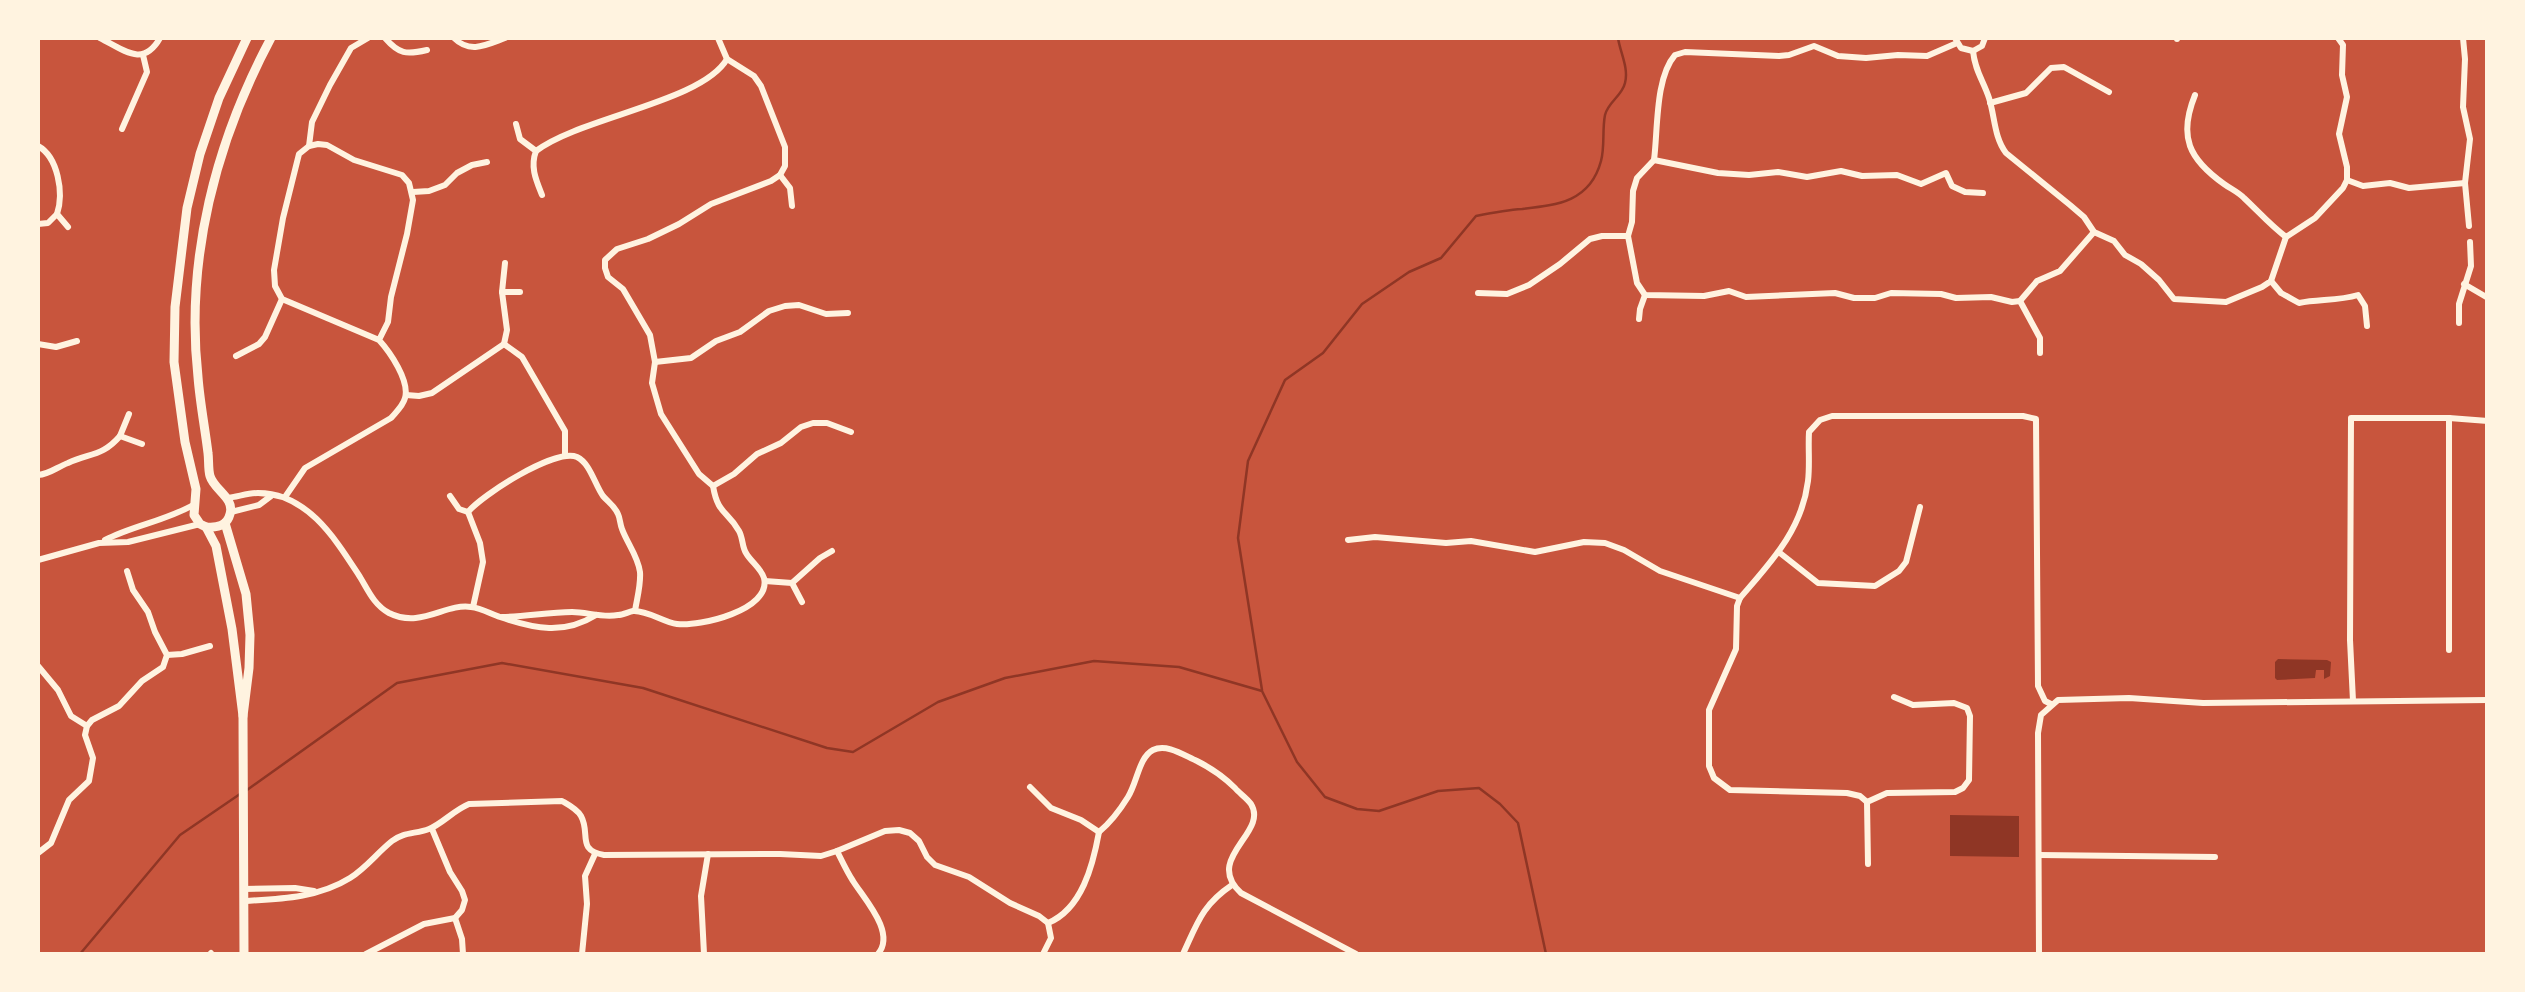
<svg xmlns="http://www.w3.org/2000/svg" width="2525" height="992" viewBox="0 0 2525 992" font-family="'PT Serif',serif">
  <style>
    .water { fill: #8f3625 }
    .lines { fill: none; stroke-linecap: round; stroke-linejoin: round }
    .stream { stroke: #8f3625; stroke-width: 2.5 }
    .minor { stroke: #fff3e0; stroke-width: 6 }
    .secondary { stroke: #fff3e0; stroke-width: 9 }
  </style>
  <rect width="100%" height="100%" fill="#c8553d"/>
  <!-- water -->
  <g class="water">
    <path d="M2278 659 2327 660 2331 662 2330 676 2324 679V670H2316L2315 678 2277 680 2275 678V662Z"/>
    <path d="M1950 815 2019 816V857L1950 856Z"/>
  </g>
  <g class="lines">
    <!-- stream -->
    <g class="stream">
      <path d="M1262 690 1238 538 1248 461 1285 380 1323 353 1362 304 1409 272 1441 258 1476 216C1491 213 1506 210 1522 209 1557 205 1590 202 1601 161 1605 147 1602 130 1605 115 1608 102 1622 96 1625 83 1629 68 1620 52 1618 38"/>
      <path d="M247 790 397 683 502 663 643 688 827 748 853 752 938 702 1005 678 1094 661 1179 667 1262 691 1297 762 1325 797 1357 809 1379 811 1438 791 1479 788 1500 804 1518 823 1546 954"/>
      <path d="M80 954 180 835 240 794"/>
    </g>
    <!-- minor -->
    <g class="minor">
      <path d="M100 38C124 50 143 68 160 38"/>
      <path d="M385 38C399 54 406 55 427 50"/>
      <path d="M454 38C470 54 486 45 505 38"/>
      <path d="M1955 38 1961 48 1973 51"/>
      <path d="M2463 38 2465 59 2463 107 2470 139 2465 183 2469 226"/>
      <path d="M2177 39V38"/>
      <path d="M1957 43 1927 56 1898 55 1866 58 1838 56 1814 46 1789 55 1779 56 1685 52 1675 55C1655 78 1658 130 1654 160L1637 178 1633 191 1632 222 1628 236 1637 283 1645 295 1704 296 1729 291 1746 297 1835 293 1854 298H1875L1891 293 1941 294 1956 298 1991 297 2012 302 2020 301 2037 281 2060 271 2094 232"/>
      <path d="M1973 51C1975 71 1983 80 1989 98 1995 117 1994 137 2006 153L2070 205 2084 217 2094 232 2114 241 2125 255 2141 264 2159 280 2174 299 2226 302 2262 287 2271 281 2286 237 2315 218 2343 188 2347 180V167L2339 134 2347 97 2342 75 2343 45 2338 38"/>
      <path d="M1973 51 1982 46 1985 38"/>
      <path d="M2195 95C2178 137 2189 159 2224 184 2231 189 2238 192 2244 198 2258 211 2270 225 2286 237"/>
      <path d="M1990 103 2026 93 2051 68 2064 67 2109 92"/>
      <path d="M516 124 520 139 536 151C530 167 536 180 542 195"/>
      <path d="M122 129 147 72 143 55"/>
      <path d="M38 146C58 157 64 193 57 214L68 227"/>
      <path d="M309 146 312 122 330 85 351 48 368 38"/>
      <path d="M536 151C581 117 702 102 727 59"/>
      <path d="M1654 160 1718 173 1749 175 1778 172 1807 177 1841 171 1862 176 1897 175 1921 184 1946 173 1952 186 1965 192 1983 193"/>
      <path d="M780 175 790 188 792 206"/>
      <path d="M2347 180 2363 186 2390 183 2409 188 2465 183"/>
      <path d="M413 192 429 191 445 185 457 173 472 165 487 162"/>
      <path d="M38 224 48 223 57 214"/>
      <path d="M505 263 502 292 507 330 504 344 522 357 565 431V455"/>
      <path d="M2271 281 2281 293 2299 303C2319 299 2338 301 2358 295L2365 306 2367 326"/>
      <path d="M2464 284 2488 298"/>
      <path d="M502 292H520"/>
      <path d="M1478 293 1507 294 1529 285 1560 264 1590 239 1602 236H1628"/>
      <path d="M2020 301 2040 338V353"/>
      <path d="M1639 319 1640 309 1645 295"/>
      <path d="M2459 323V304L2471 266 2470 242"/>
      <path d="M38 344 56 347 77 341"/>
      <path d="M236 356 259 344 265 337 282 299"/>
      <path d="M655 362 691 358 716 341 740 332 769 311 785 306 799 305 826 314 848 313"/>
      <path d="M406 395 419 396 432 393 504 344"/>
      <path d="M129 414 120 436 142 444"/>
      <path d="M38 475C50 474 57 467 68 463 90 453 103 456 120 436"/>
      <path d="M713 486 734 474 757 454 781 443 801 427 813 423H827L851 432"/>
      <path d="M450 496 459 509 468 512"/>
      <path d="M285 497 305 468 391 418C396 412 403 406 405 398 410 381 390 352 379 340L282 299 275 286 274 270 283 218 299 154 309 146 318 144 327 145 354 160 402 175 409 183 413 200 407 234 391 297 388 322 379 340"/>
      <path d="M227 498C237 497 248 493 258 493 308 493 336 540 360 577 368 590 374 605 389 613 421 629 445 603 471 607 481 608 491 614 500 617 535 629 564 635 596 615"/>
      <path d="M231 512 259 505 271 496"/>
      <path d="M105 540C134 525 166 521 195 504"/>
      <path d="M1348 540 1375 537 1446 543 1471 541 1535 552 1584 542 1605 543 1624 550 1660 571 1740 598"/>
      <path d="M1780 553 1818 583 1875 586 1899 571 1906 562 1920 507"/>
      <path d="M38 560 99 543 128 542 200 524"/>
      <path d="M765 581 792 583 802 602"/>
      <path d="M792 583 820 558 832 551"/>
      <path d="M473 607 483 562 480 543 468 512C482 495 555 448 577 457 590 463 595 485 603 496 608 502 614 505 618 514 620 518 620 524 622 529 627 543 638 556 640 572 641 585 637 598 635 611"/>
      <path d="M502 617C525 617 548 612 572 612 587 612 602 618 618 615 623 615 628 612 633 611 647 610 663 622 677 624 699 627 772 610 764 578 761 568 751 562 746 553 742 547 743 538 739 531 727 510 718 515 713 486L699 474 661 414 652 383 655 362 650 335 623 289 608 277 605 268V260L617 249 648 239 679 224 711 204 771 181 780 175 785 166V147L761 86 754 76 727 59 718 38"/>
      <path d="M2449 650V418"/>
      <path d="M167 655 182 654 210 646"/>
      <path d="M38 666 58 690 71 716 87 726"/>
      <path d="M2353 701 2350 640 2351 418H2449L2488 421"/>
      <path d="M1030 787 1051 808 1081 820 1099 832"/>
      <path d="M1867 802 1860 796 1847 793 1730 790 1714 778 1709 766V710L1736 649 1737 606 1740 598C1771 562 1802 530 1808 481 1810 465 1808 448 1809 432L1820 420 1832 416H2023L2036 419 2038 686 2045 701 2051 704"/>
      <path d="M1867 802 1887 793 1955 792 1963 788 1969 780 1970 716 1967 708 1954 703 1913 705 1894 697"/>
      <path d="M1867 802 1868 864"/>
      <path d="M837 851C842 861 847 872 853 881 865 900 896 933 878 954"/>
      <path d="M38 853 51 843 69 800 89 781 93 758 85 735 87 726 92 720 119 706 142 681 163 667 167 655 155 632 148 612 133 590 127 571"/>
      <path d="M2039 855 2215 857"/>
      <path d="M243 889 295 888 314 891"/>
      <path d="M244 901C280 899 318 898 350 878 366 868 377 853 392 841 403 832 416 834 429 829 442 824 454 810 469 804L562 801C569 805 577 809 581 816 591 834 576 850 604 855L780 854 821 856 837 851 885 831 899 830 910 833 919 841 927 857 935 865 969 877 1010 903 1039 916 1048 923 1051 938 1043 954"/>
      <path d="M455 918 462 939 463 954"/>
      <path d="M1048 923C1082 909 1093 865 1099 832 1111 822 1120 810 1128 797 1137 783 1139 757 1153 750 1167 743 1185 756 1197 761 1211 768 1223 776 1235 788 1239 793 1247 798 1251 804 1269 833 1203 858 1241 893L1356 954"/>
      <path d="M210 954 211 953"/>
      <path d="M366 954 424 924 455 918 462 910 465 900 462 891 450 872 432 829"/>
      <path d="M582 954 587 904 585 876 595 854"/>
      <path d="M704 954 701 896 708 854"/>
      <path d="M1183 954C1197 924 1202 905 1232 885"/>
      <path d="M2039 954 2038 733 2041 715 2058 700 2129 698 2203 703 2488 700"/>
    </g>
    <!-- secondary -->
    <g class="secondary">
      <path d="M225 523 246 594 250 635 249 668 243 716 244 954"/>
      <path d="M206 527C217 528 227 526 230 514 235 498 214 490 210 476 208 469 209 460 208 453 205 428 200 403 198 377 185 259 216 141 271 38"/>
      <path d="M243 716 232 629 216 546 206 527 200 524 194 515 196 489 185 442 174 362 175 307 187 208 200 154 219 98 247 38"/>
    </g>
  </g>
  <!-- border -->
  <rect width="2525" height="992" fill="none" stroke="#fff3e0" stroke-width="80"/>
</svg>
